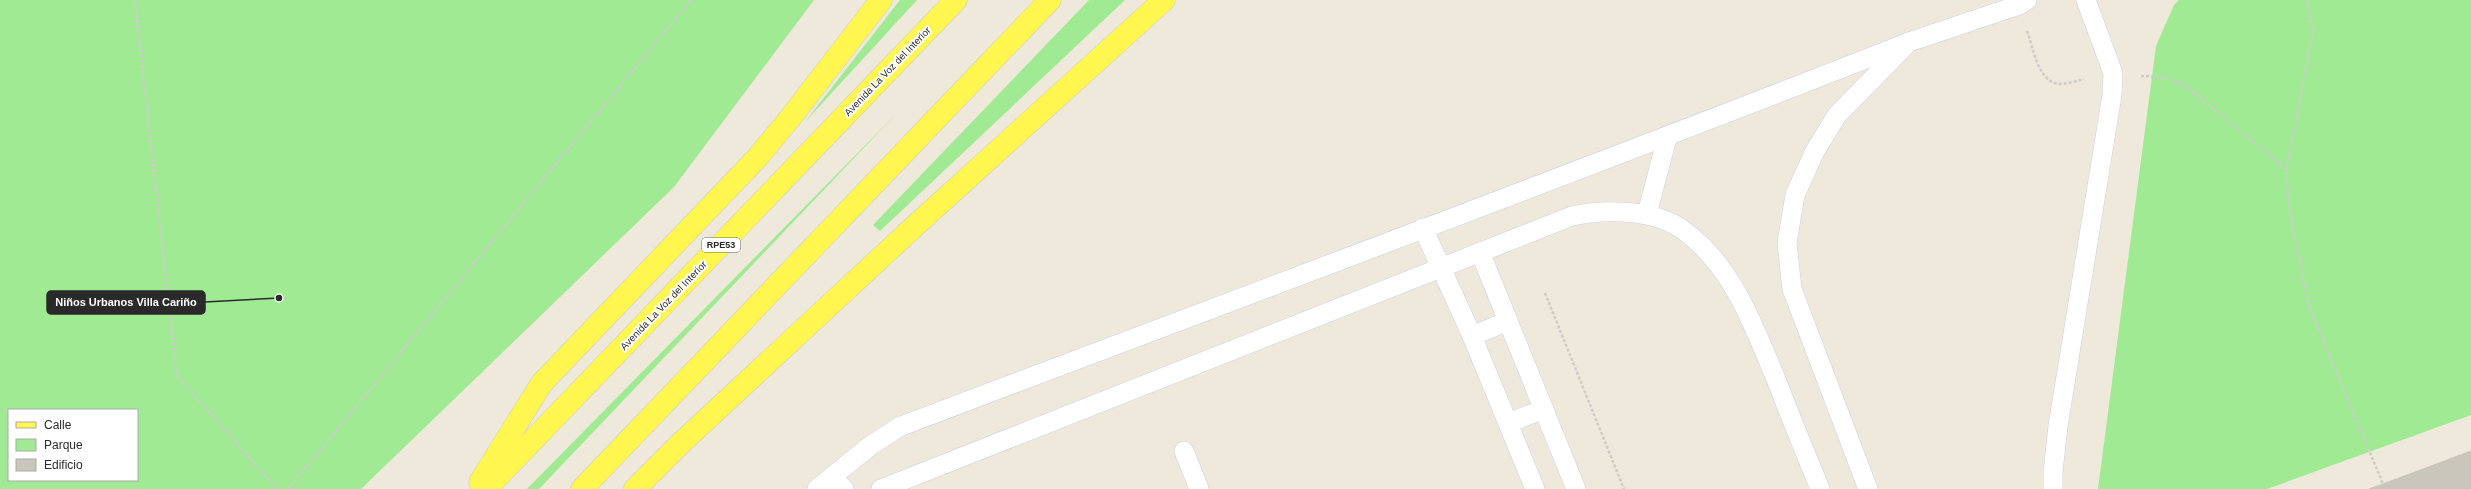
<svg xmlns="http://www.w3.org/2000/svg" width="2471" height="489" viewBox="0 0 2471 489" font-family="Arial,sans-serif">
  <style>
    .green { fill: #9fea92; fill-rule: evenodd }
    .building { fill: #c9c6bb; stroke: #c9c6b4 }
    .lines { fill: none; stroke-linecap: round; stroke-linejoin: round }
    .lane-casing { stroke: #d0d0e5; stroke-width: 20 }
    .primary-casing { stroke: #ccc; stroke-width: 23 }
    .path { stroke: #ccc; stroke-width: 2.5; stroke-dasharray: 3 2; stroke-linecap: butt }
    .lane { stroke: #fff; stroke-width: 19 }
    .primary { stroke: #fff64f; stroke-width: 22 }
    .labels { text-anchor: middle; stroke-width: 4; stroke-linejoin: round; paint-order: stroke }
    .shield { fill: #fff; stroke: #6a6a6a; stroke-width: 1 }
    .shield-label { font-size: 9px; font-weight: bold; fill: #2a2a2a }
    .street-label { font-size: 10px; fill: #2a2a2a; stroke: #fff }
    .leader { fill: none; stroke: #2a2a2a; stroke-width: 1.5 }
    .callout-dot { fill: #2a2a2a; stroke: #fff; stroke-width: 1.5 }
    .callout { fill: #2a2a2a; stroke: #2a2a2a; stroke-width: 1.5 }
    .callout-label { font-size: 11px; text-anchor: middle; font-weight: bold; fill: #fff }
  </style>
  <rect width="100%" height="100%" fill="#eee9db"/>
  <!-- green -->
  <g class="green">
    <path d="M0 0H814L674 187 361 489H0ZM9 410H137V480H9Z"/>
    <path d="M900 0H917L805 122Z"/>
    <path d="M1089 0H1125L880 231 873 225Z"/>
    <path d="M2179 0H2471V415L2267 489H2098L2156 46 2174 5Z"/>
    <path d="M896 114 539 489H527Z"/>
  </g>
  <!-- building -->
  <path class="building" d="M2471 451V489H2369L2383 484Z"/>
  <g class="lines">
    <defs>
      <g id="lane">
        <path d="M1647 214 1667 138"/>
        <path d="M1423 228 1472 336 1535 489"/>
        <path d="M1480 252 1576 489"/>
        <path d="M1472 336 1508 321"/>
        <path d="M1508 423 1544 409"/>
        <path d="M1184 451 1199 489"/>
        <path d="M832 477 844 489"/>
        <path d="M817 489 870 446 899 427C1236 299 1574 174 1909 42"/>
        <path d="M881 489 1572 216C1605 209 1655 209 1683 230 1733 266 1753 325 1776 379 1790 416 1805 452 1820 489"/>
        <path d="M1868 489 1792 289 1787 243 1795 195 1815 151 1837 115 1909 42 2019 5 2027 0"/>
        <path d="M2053 489V472L2058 426 2112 95 2113 73 2086 0"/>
      </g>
      <g id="primary">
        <path d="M480 482 542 383 757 158 791 117 881 0"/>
        <path d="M486 489 956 0"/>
        <path d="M582 489 1050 0"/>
        <path d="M635 489 681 443 917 224 1164 0"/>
      </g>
    </defs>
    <!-- lane casing -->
    <use href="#lane" class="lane-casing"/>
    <!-- primary casing -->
    <use href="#primary" class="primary-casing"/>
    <!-- path -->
    <g class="path">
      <path d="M135 0 177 376 277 489"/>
      <path d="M2307 0 2313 33 2286 170 2291 221 2309 306 2383 484"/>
      <path d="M2027 31C2033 47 2038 83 2060 84 2067 84 2077 81 2084 79"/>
      <path d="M2141 76 2163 77 2183 84 2286 169"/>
      <path d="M1545 293 1624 489"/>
      <path d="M288 489 691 0"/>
    </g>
    <!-- lane -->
    <use href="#lane" class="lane"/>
    <!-- primary -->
    <use href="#primary" class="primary"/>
  </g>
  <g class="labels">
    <!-- shield labels -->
    <rect class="shield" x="702" y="238" width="38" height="14" rx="3"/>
    <g class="shield-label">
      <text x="721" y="248">RPE53</text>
    </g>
    <!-- street labels -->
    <g class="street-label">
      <text transform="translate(887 71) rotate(-46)" y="4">Avenida La Voz del Interior</text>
      <text transform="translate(663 305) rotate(-46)" y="4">Avenida La Voz del Interior</text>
    </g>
  </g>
  <!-- callouts -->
  <path class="leader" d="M279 298L205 302"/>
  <circle class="callout-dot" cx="279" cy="298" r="4"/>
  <rect class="callout" x="47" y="291" width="158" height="23" rx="4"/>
  <g class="callout-label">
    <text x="126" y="306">Niños Urbanos Villa Cariño</text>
  </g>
  <!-- legend -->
  <rect x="8" y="409" width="130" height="72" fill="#ffffff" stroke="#aaaaaa"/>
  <rect x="16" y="422" width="20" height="6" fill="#fff64f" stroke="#aaaaaa"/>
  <text x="44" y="429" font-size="12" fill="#2a2a2a">Calle</text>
  <rect x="16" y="439" width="20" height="12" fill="#9fea92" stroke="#aaaaaa"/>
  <text x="44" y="449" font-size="12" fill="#2a2a2a">Parque</text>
  <rect x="16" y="459" width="20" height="12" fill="#c9c6bb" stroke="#aaaaaa"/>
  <text x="44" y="469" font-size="12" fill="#2a2a2a">Edificio</text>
</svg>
